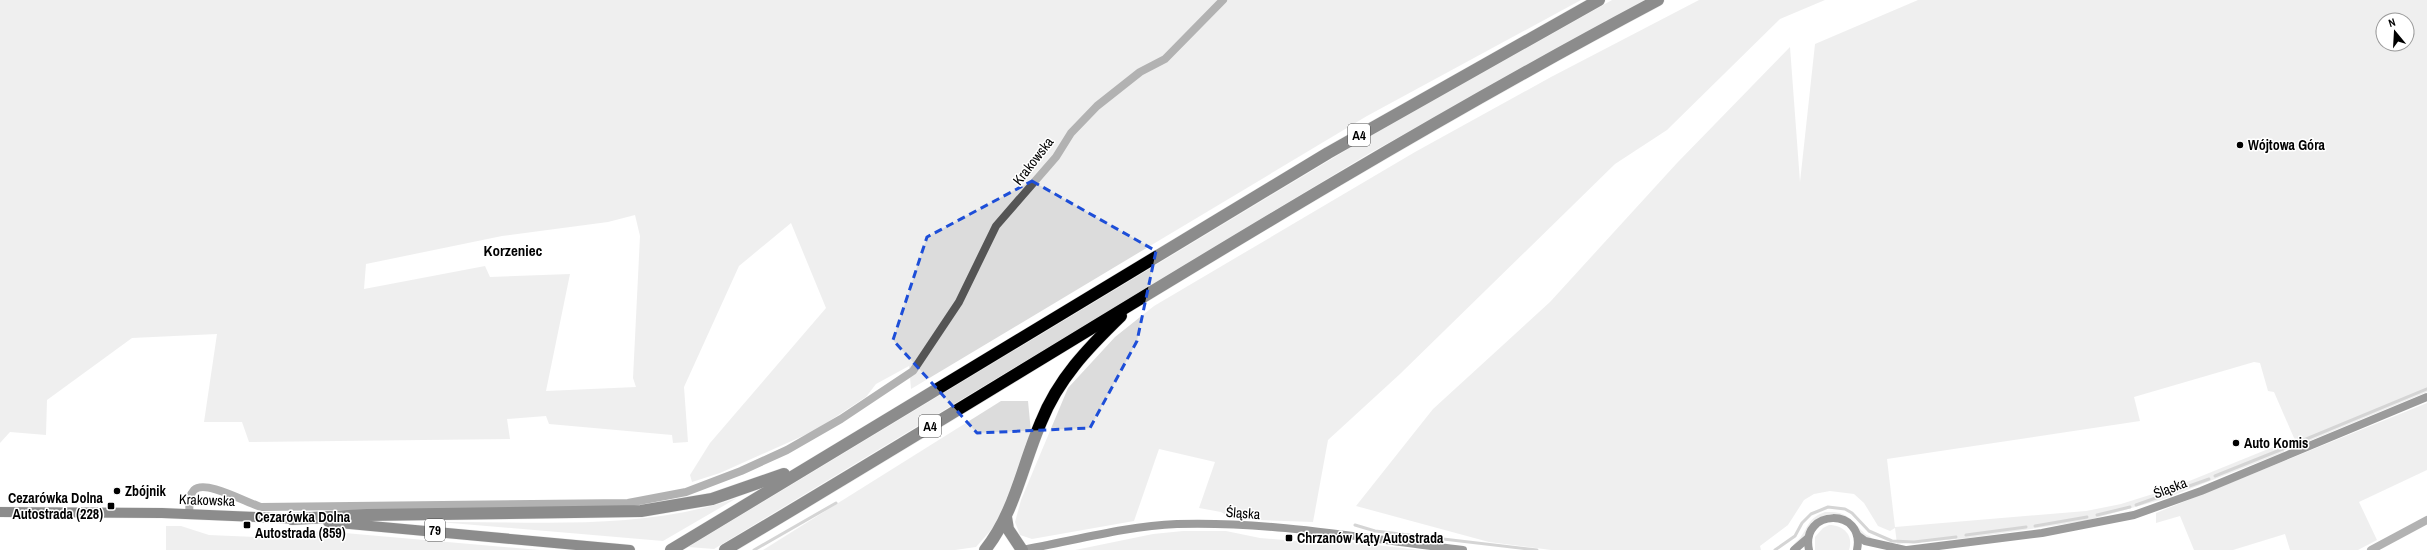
<svg xmlns="http://www.w3.org/2000/svg" width="2427" height="550" viewBox="0 0 2427 550" font-family="'Archivo Narrow',sans-serif">
  <style>
    .green { fill: #dcdcdc; fill-rule: evenodd }
    .lines { fill: none; stroke-linecap: round; stroke-linejoin: round }
    .stream { stroke: #a3a3a3; stroke-width: 3 }
    .primary-casing { stroke: #dbdbdb; stroke-width: 11 }
    .highway-casing { stroke: #dbdbdb; stroke-width: 13 }
    .street { stroke: #555; stroke-width: 8 }
    .secondary { stroke: #222; stroke-width: 8 }
    .primary { stroke: #000; stroke-width: 10 }
    .highway { stroke: #000; stroke-width: 12 }
    .marked { fill: none; stroke: #1d4ed8; stroke-width: 3; stroke-dasharray: 8 5; stroke-linejoin: round }
    .poi-dot { fill: #000; stroke: #fff; stroke-width: 1.5 }
    .labels { text-anchor: middle; stroke-width: 3; stroke-linejoin: round; paint-order: stroke }
    .shield { fill: #fff; stroke: #4c4c4c; stroke-width: 1 }
    .shield-label { font-size: 13px; font-weight: bold; fill: #000 }
    .poi-label { font-size: 14px; font-weight: bold; fill: #000; stroke: #fff; text-anchor: start }
    .street-label { font-size: 14px; fill: #000; stroke: #fff }
    .neighbourhood-label { font-size: 15px; font-weight: bold; fill: #000; stroke: #fff }
  </style>
  <rect width="100%" height="100%" fill="#fff"/>
  <!-- green -->
  <g class="green">
    <path d="M0 0H1581L1367 116 911 389 909 366 876 384 866 397 814 431 720 473 692 482 690 475 710 443 826 308 791 223 739 266 684 387 688 442 673 443 672 435 549 424 546 416 507 419 510 439 249 442 242 422H204L217 334 132 338 47 400 46 435 10 432 0 443ZM635 215 640 236 633 378 636 387 546 391 570 274 490 277 485 266 364 289 366 264 502 236 608 222Z"/>
    <path d="M1612 0H1648L1370 153 714 549 688 547 1363 140Z"/>
    <path d="M1699 0H1825L1780 19 1667 130 1615 164 1400 374 1328 440 1313 522 1233 519 1221 512 1199 508 1215 462 1159 449 1134 521 1032 539 1020 535 1015 522 1021 500 1068 388 1115 337 1154 306 1415 152 1551 77Z"/>
    <path d="M1918 0H2427V392L2302 444 2294 438 2274 392 2268 391 2260 363 2254 362 2134 397 2140 421 1887 459 1895 527 2086 511 2121 504 2172 488 2283 443 2285 446 2284 452 2164 499 2085 521 1968 538 1897 544 1895 528 1890 531 1878 526 1864 503 1854 494 1830 491 1814 494 1804 500 1788 525 1760 546 1761 550H1551L1489 542 1356 506 1433 409 1550 302 1677 163 1790 47 1800 182 1815 44ZM2383 20H2407V44H2383Z"/>
    <path d="M1001 401H1028L1031 432 999 521 976 547 955 550H763Z"/>
    <path d="M2427 403V470L2359 502 2377 540 2358 550H2290L2285 534 2233 550H2194L2180 516 2156 523V513Z"/>
    <path d="M737 498 663 541 439 522C538 521 642 531 737 498Z"/>
    <path d="M1825 512C1847 511 1850 518 1863 532 1866 536 1871 535 1873 540L1866 538 1847 518 1830 514 1823 516 1812 522 1802 540 1792 548C1793 543 1797 542 1800 538 1809 526 1808 518 1825 512Z"/>
    <path d="M1829 525C1843 525 1854 535 1849 550H1815V537L1823 528Z"/>
    <path d="M166 526H181L209 535 258 537 322 531 540 550H166Z"/>
    <path d="M1183 531H1226L1260 538 1319 543 1342 541 1420 550H1075L1153 534Z"/>
  </g>
  <g class="lines">
    <!-- stream -->
    <g class="stream">
      <path d="M2299 442 2427 389"/>
      <path d="M2215 476 2285 448"/>
      <path d="M2136 505 2209 479"/>
      <path d="M2097 515 2130 507"/>
      <path d="M1355 525 1375 531 1537 550"/>
      <path d="M2035 526 2087 517"/>
      <path d="M1966 535 2026 527"/>
      <path d="M754 550 836 503"/>
      <path d="M1775 550 1795 536 1802 523 1811 514 1828 507 1845 509 1852 513 1869 531 1892 541 1914 542 1956 537"/>
    </g>
    <defs>
      <g id="primary">
        <path d="M0 512 162 513 300 519"/>
        <path d="M328 522 630 550"/>
      </g>
      <g id="highway">
        <path d="M1006 517 1008 529 1022 550"/>
        <path d="M292 519 367 515 641 511 712 499 784 474"/>
        <path d="M671 550 1328 153 1599 0"/>
        <path d="M725 550C1036 366 1339 169 1658 0"/>
        <path d="M985 550C1015 512 1022 466 1041 422 1058 379 1088 348 1121 316"/>
      </g>
    </defs>
    <!-- primary casing -->
    <use href="#primary" class="primary-casing"/>
    <!-- highway casing -->
    <use href="#highway" class="highway-casing"/>
    <!-- street -->
    <g class="street">
      <path d="M189 514C190 506 188 496 194 490 205 479 247 503 261 507L628 503 686 492 741 471 787 450 841 419 913 371 959 302 996 226 1056 157 1071 133 1097 106 1140 72 1165 59 1223 0"/>
      <path d="M2371 550 2427 520"/>
    </g>
    <!-- secondary -->
    <g class="secondary">
      <path d="M1857 535 1865 541 1905 550"/>
      <path d="M1022 550C1073 541 1125 526 1177 524 1272 521 1369 539 1463 550"/>
      <path d="M1794 550 1808 538"/>
      <path d="M1809 550C1800 508 1866 507 1857 550"/>
      <path d="M1907 550 2042 533 2134 515 2201 491 2427 397"/>
    </g>
    <!-- primary -->
    <use href="#primary" class="primary"/>
    <!-- highway -->
    <use href="#highway" class="highway"/>
  </g>
  <!-- marked area -->
  <path d="M0 0H2427V550H0ZM1032 181 1156 251 1137 341 1090 428 977 433 893 340 927 237Z" fill="#fff" fill-opacity=".55" fill-rule="evenodd"/>
  <path class="marked" d="M1032 181 1156 251 1137 341 1090 428 977 433 893 340 927 237Z"/>
  <!-- markers -->
  <g class="poi-dot">
    <circle cx="2240" cy="145" r="4"/>
    <circle cx="2236" cy="443" r="4"/>
    <circle cx="117" cy="491" r="4"/>
    <rect x="107" y="502" width="8" height="8" rx="2"/>
    <rect x="243" y="521" width="8" height="8" rx="2"/>
    <rect x="1285" y="534" width="8" height="8" rx="2"/>
  </g>
  <g class="labels">
    <!-- shield labels -->
    <g class="shield">
      <rect x="1348" y="124" width="22" height="22" rx="3"/>
      <rect x="919" y="415" width="22" height="22" rx="3"/>
      <rect x="425" y="519" width="20" height="22" rx="3"/>
    </g>
    <g class="shield-label">
      <text x="1359" y="140">A4</text>
      <text x="930" y="431">A4</text>
      <text x="435" y="535">79</text>
    </g>
    <!-- poi labels -->
    <g class="poi-label">
      <text x="2248" y="150">Wójtowa Góra</text>
      <text x="2244" y="448">Auto Komis</text>
      <text x="125" y="496">Zbójnik</text>
      <text x="103" y="503" text-anchor="end">Cezarówka Dolna<tspan x="103" dy="16">Autostrada (228)</tspan></text>
      <text x="255" y="522">Cezarówka Dolna<tspan x="255" dy="16">Autostrada (859)</tspan></text>
      <text x="1297" y="543">Chrzanów Kąty Autostrada</text>
    </g>
    <!-- street labels -->
    <g class="street-label">
      <text transform="translate(1033 161) rotate(-52)" y="5">Krakowska</text>
      <text transform="translate(2170 488) rotate(-21)" y="5">Śląska</text>
      <text transform="translate(207 500) rotate(2)" y="5">Krakowska</text>
      <text transform="translate(1243 513) rotate(4)" y="5">Śląska</text>
    </g>
    <!-- neighbourhood labels -->
    <g class="neighbourhood-label">
      <text x="513" y="256">Korzeniec</text>
    </g>
  </g>
  <!-- north arrow -->
  <g transform="translate(2395 32) rotate(342)"><circle r="19" fill="#ffffff" stroke="#999999"/>
  <path d="M0-3L7 15L0 10L-7 15Z" fill="#000000"/>
  <text y="-6" font-size="11" font-weight="bold" text-anchor="middle" fill="#000000">N</text>
  </g>
</svg>
